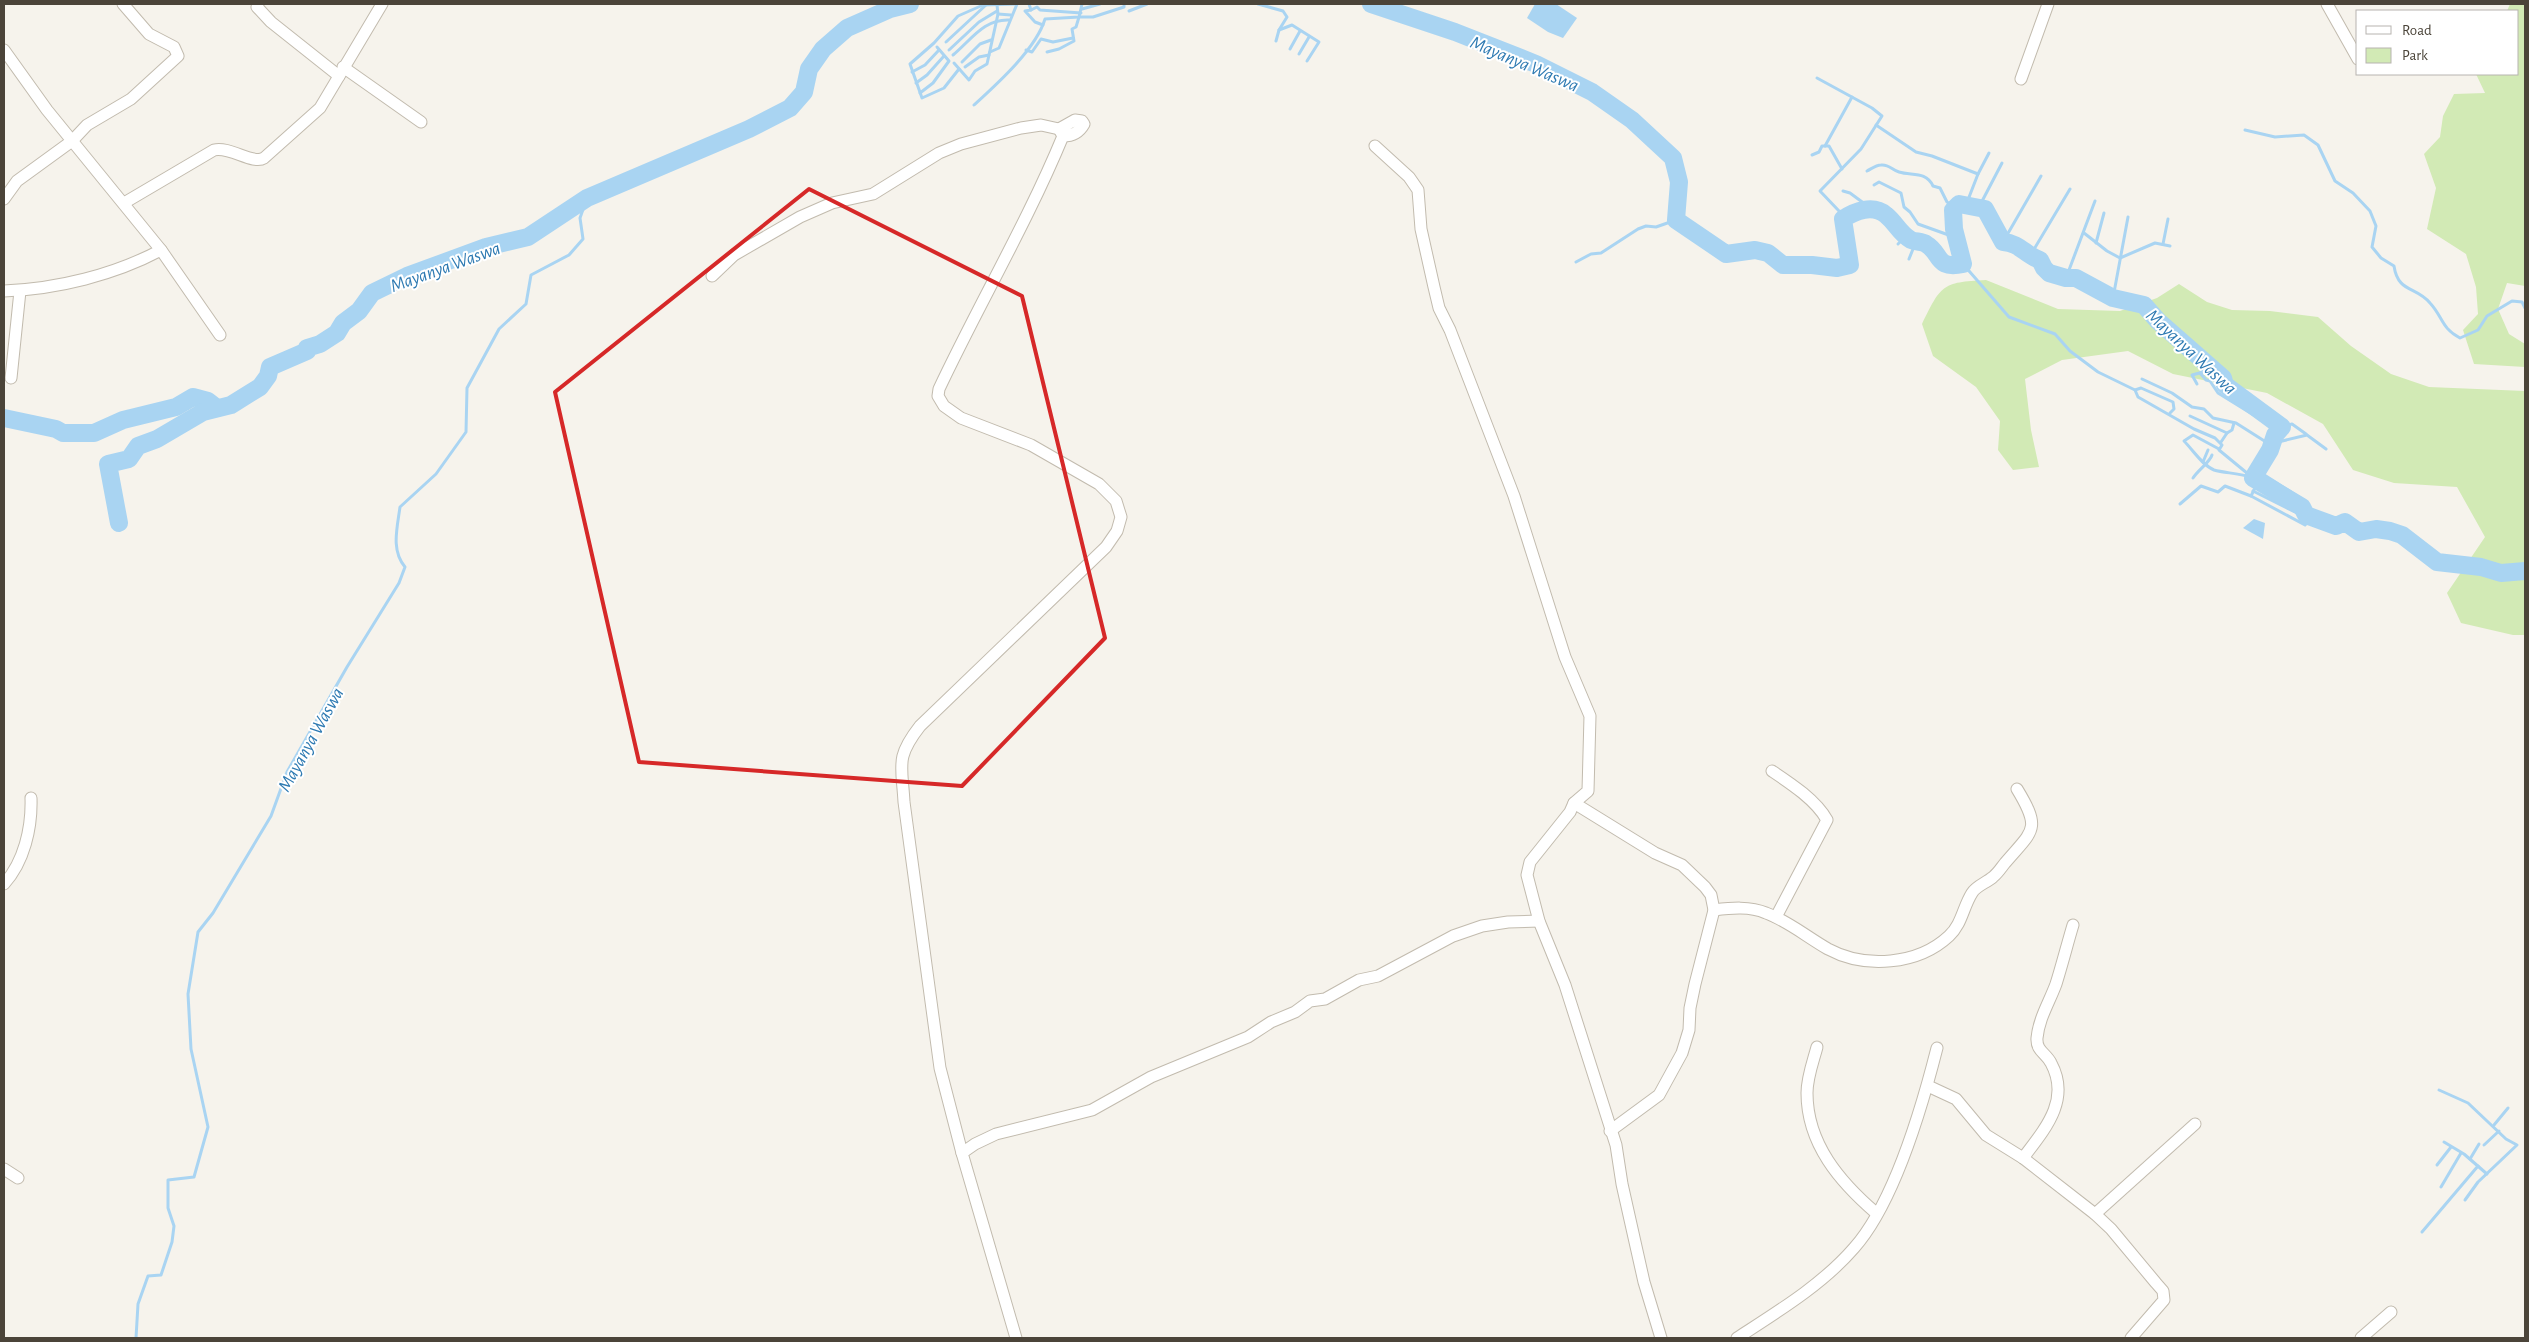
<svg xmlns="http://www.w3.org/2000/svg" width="2529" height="1342" viewBox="0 0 2529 1342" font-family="'Alegreya Sans',sans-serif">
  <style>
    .green { fill: #d2eab5 }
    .water { fill: #a9d4f2 }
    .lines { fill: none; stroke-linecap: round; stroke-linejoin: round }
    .stream { stroke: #a9d4f2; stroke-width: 3 }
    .river { stroke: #a9d4f2; stroke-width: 18 }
    .minor-casing { stroke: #c2bbae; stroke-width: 13 }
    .minor { stroke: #fff; stroke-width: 11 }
    .marked { fill: none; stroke: #d62828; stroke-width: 4; stroke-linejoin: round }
    .labels { text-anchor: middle; stroke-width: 4; stroke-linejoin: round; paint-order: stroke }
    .water-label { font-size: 19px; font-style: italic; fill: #2e7ab2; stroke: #fff }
  </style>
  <rect width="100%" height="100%" fill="#f6f3ec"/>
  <!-- green -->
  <g class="green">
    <path d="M2510 4H2525V286L2507 283 2498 309 2509 334 2525 344V367L2474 364 2463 330 2478 314 2476 287 2466 254 2427 229 2436 188 2424 154 2440 137 2443 116 2454 94 2485 93 2476 74H2518V11H2507Z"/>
    <path d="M1986 280 2058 309 2120 311 2157 298 2179 284 2207 302 2232 310 2270 311 2318 317 2351 346 2391 374 2429 387 2525 391V635H2513L2461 623 2447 593 2485 537 2457 487 2394 483 2353 470 2323 424 2267 393 2173 374 2128 351 2062 360 2025 379 2031 430 2039 467 2013 470 1998 450 2000 421 1976 387 1933 356 1922 324C1941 286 1941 282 1986 280Z"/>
  </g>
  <!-- water -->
  <g class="water">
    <path d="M1535 4H1556L1577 18 1563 38 1548 32 1527 18Z"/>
    <path d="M2254 519 2265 523 2263 539 2243 528Z"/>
  </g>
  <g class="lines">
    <!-- stream -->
    <g class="stream">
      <path d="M1029 4 1031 10 1025 11 1035 22 1043 25"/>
      <path d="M1258 4 1283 11 1287 17 1279 30 1276 41"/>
      <path d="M1082 9 1100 4"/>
      <path d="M1031 10 1037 7 1040 10 1081 13"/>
      <path d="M1129 11 1147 4"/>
      <path d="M998 14 1011 15"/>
      <path d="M1279 30 1292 25 1319 42 1307 61"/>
      <path d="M946 42 986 5"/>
      <path d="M1290 49 1300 31"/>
      <path d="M949 50 979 22 997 11"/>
      <path d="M1026 50 1032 52 1041 39 1053 42 1073 38"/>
      <path d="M990 52 999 48 1017 4"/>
      <path d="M1047 52 1059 49 1074 41 1072 29 1076 27 1079 17H1093L1124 7V4"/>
      <path d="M1299 54 1309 37"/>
      <path d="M953 55C972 39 984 19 1009 20"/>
      <path d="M962 62 980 44 991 40"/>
      <path d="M954 63 969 80 975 71 987 64 998 14 997 5"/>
      <path d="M965 67 979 57 989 55"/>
      <path d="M959 69 944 88 922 98 910 64 934 43 958 16 983 5 1016 4"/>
      <path d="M912 72 925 65 939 50"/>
      <path d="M1817 78 1872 108 1882 116 1861 149 1820 191 1839 211 1849 215"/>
      <path d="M916 83 927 75 944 56"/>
      <path d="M920 93 933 83 949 61 937 47"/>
      <path d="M974 105C997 84 1036 49 1045 19L1079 17 1082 4"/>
      <path d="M1876 125 1916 152 1932 156 1978 174 1966 205"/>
      <path d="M2245 130 2275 137 2304 135 2318 145 2335 181 2353 193 2370 211 2376 226 2372 247 2381 258 2394 266C2398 293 2416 286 2430 303 2443 317 2441 328 2460 338L2478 330 2487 316 2512 301 2522 302 2525 308"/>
      <path d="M1825 146 1852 97"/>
      <path d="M1812 155 1819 152 1822 146H1829L1842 169"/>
      <path d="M1867 171C1871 169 1876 165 1881 165 1889 164 1892 170 1899 172 1912 176 1926 171 1933 186L1940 188 1947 202 1956 207"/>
      <path d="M1978 174 1989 153"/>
      <path d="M1874 185 1879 182 1901 193 1904 207 1910 212 1918 224 1957 238"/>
      <path d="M1843 191 1850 193 1873 210"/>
      <path d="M1979 207 2002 163"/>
      <path d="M2084 233 2107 251 2120 258 2155 243 2170 246"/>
      <path d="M2003 242 2041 176"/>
      <path d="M2096 243 2104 213"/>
      <path d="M1898 244 1906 236"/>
      <path d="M2163 244 2168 219"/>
      <path d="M2030 256 2070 189"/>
      <path d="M1909 259 1913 249 1923 243"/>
      <path d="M1576 262 1591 254 1601 253 1638 229 1646 226 1656 227 1676 220"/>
      <path d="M1963 264 2009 317 2055 334 2070 351 2098 372 2135 390 2138 397 2194 429 2215 438 2222 445 2219 450 2253 478"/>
      <path d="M2066 278 2095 201"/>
      <path d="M2113 298 2128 217"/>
      <path d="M2200 373 2206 380 2210 381 2218 393 2273 427 2266 442H2278L2307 435 2326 449"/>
      <path d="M2142 379 2172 393 2192 407 2204 409 2213 418 2236 423 2266 442 2263 452 2268 454"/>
      <path d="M2197 384 2192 375 2211 370"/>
      <path d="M2135 390 2141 388 2173 402 2174 409 2170 413"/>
      <path d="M2190 416 2227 433 2221 442"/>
      <path d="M2282 427 2292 424 2306 434"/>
      <path d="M2227 433 2232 430 2234 423"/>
      <path d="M2219 449 2193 435 2184 441C2193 450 2202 465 2214 470 2224 473 2238 473 2250 477"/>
      <path d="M2203 462 2208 450"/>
      <path d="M2258 471 2305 501 2302 507"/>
      <path d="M2193 478C2198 470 2210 462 2212 455"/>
      <path d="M2258 482 2251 496 2305 525 2311 517"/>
      <path d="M2253 491 2303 516 2306 515"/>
      <path d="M2180 504 2201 486 2218 492 2225 486 2251 496"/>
      <path d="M2439 1090 2468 1103 2506 1139 2517 1145 2478 1182 2465 1200"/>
      <path d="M2494 1125 2508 1108"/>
      <path d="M2444 1142 2464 1154 2487 1174"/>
      <path d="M2484 1145 2499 1131"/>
      <path d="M2470 1159 2479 1144"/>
      <path d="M2437 1165 2451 1147"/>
      <path d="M2441 1187 2461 1153"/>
      <path d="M2422 1232 2478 1166"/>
      <path d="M136 1338 138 1304 148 1276 161 1275 172 1242 174 1226 168 1208V1180L194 1177 208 1127 191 1049 188 994 198 932 213 913 271 816 287 772 347 667 399 583 405 567C391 550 397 529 400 507L436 474 466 432 467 388 499 329 526 304 531 275 569 255 583 239 580 218 587 198"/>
    </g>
    <!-- river -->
    <g class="river">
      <path d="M1371 4 1455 32 1536 64 1592 92 1632 120 1673 158 1679 182 1676 220 1726 254 1755 250 1768 253 1783 265H1812L1837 268 1850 265 1843 219C1855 211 1873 204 1886 215 1896 223 1899 233 1911 240 1916 242 1922 241 1926 244 1942 253 1935 270 1963 264L1954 229 1953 210 1959 204 1985 209 2003 242C2020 243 2025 255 2040 260L2044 268 2049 273 2066 278H2076L2113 298 2144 305 2158 321 2223 378 2225 385 2282 427 2275 435 2270 450 2253 478 2302 507 2306 515 2336 526 2345 522 2359 532 2376 529 2390 531 2402 535 2437 562 2481 567 2501 573 2525 571"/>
      <path d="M4 418 56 429 63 433H94L123 420 176 407 193 397 208 401 217 408"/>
      <path d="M119 523 108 464 129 459 138 446 157 439 203 412 231 405 260 387 268 376 270 367 307 351V348L320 344 337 333 343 323 359 311 372 293 407 276 486 247 528 237 587 198 749 129 790 108 804 92 809 69 823 49 847 28 890 9 910 4"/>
    </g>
    <defs>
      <g id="minor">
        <path d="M258 4 257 7 271 22 339 76"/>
        <path d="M2327 4 2358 59"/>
        <path d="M4 50 47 110 161 250 220 335"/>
        <path d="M343 67 421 122"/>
        <path d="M2021 79 2048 4"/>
        <path d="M1075 120 1082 121 1084 124C1079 133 1072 136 1063 136L1059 129Z"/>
        <path d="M1375 146 1409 177 1418 190 1421 229 1434 287 1439 308 1450 330 1514 496 1565 657 1590 716 1588 791 1574 803 1570 812 1530 862 1527 875 1539 921 1565 985 1616 1145 1622 1184 1644 1282 1661 1338"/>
        <path d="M4 199 17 181 72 141 87 125 131 99 178 56 174 47 149 34 123 4"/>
        <path d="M124 203 214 150C230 146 253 165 264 158L320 108 382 4"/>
        <path d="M712 276 734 255 800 217 832 203 873 194 939 153 961 144 1021 128 1041 125 1059 129"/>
        <path d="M4 291C57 289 114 275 161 250"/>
        <path d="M11 378 20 291"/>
        <path d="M1772 771C1790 783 1816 800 1827 820L1776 917"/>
        <path d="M1574 803 1655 853 1682 865 1705 887 1711 895 1714 910 1695 984 1690 1008 1689 1030 1682 1053 1659 1095 1610 1131"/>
        <path d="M4 884C24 862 32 828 31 798"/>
        <path d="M1714 910C1731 908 1750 906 1766 913 1788 921 1807 937 1828 949 1865 969 1918 965 1949 936 1962 924 1963 907 1972 893 1976 886 1986 883 1993 877 1998 873 2001 868 2005 863 2033 830 2042 830 2017 789"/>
        <path d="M1817 1047C1813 1062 1807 1077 1807 1093 1807 1144 1840 1182 1876 1213"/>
        <path d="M1928 1086 1956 1099 1986 1135 2023 1158 2095 1214 2111 1229 2156 1283 2163 1291 2164 1300 2131 1338"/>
        <path d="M962 1153 940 1068 904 802C902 765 895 758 920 726L1106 547 1117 531 1121 517 1116 501 1099 484 1031 445 961 418 944 406 938 396 939 389C979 304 1027 223 1063 136"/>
        <path d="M2023 1158C2045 1129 2071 1100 2051 1063 2046 1053 2036 1051 2037 1038 2039 1018 2049 1003 2056 984 2062 965 2067 945 2073 925"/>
        <path d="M4 1169 18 1178"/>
        <path d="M2095 1214 2195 1124"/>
        <path d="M1016 1338 962 1153 975 1144 996 1134 1092 1110 1151 1077 1248 1037 1271 1022 1295 1012 1310 1001 1325 999 1359 980 1378 976 1453 936 1482 926 1508 922 1539 921"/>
        <path d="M1737 1338C1777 1312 1822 1285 1854 1248 1895 1202 1922 1107 1937 1048"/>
        <path d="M2361 1338 2391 1312"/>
      </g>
    </defs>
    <!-- minor casing -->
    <use href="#minor" class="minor-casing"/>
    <!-- minor -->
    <use href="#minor" class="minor"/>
  </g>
  <!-- marked area -->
  <path class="marked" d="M809 189 1022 296 1105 638 962 786 639 762 555 392Z"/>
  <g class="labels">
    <!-- water labels -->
    <g class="water-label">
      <text transform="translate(1525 63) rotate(23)" y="7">Mayanya Waswa</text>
      <text transform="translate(445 266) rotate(-20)" y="7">Mayanya Waswa</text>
      <text transform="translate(2192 351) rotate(43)" y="7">Mayanya Waswa</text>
      <text transform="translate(310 739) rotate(-61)" y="7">Mayanya Waswa</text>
    </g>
  </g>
  <!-- border -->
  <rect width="2529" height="1342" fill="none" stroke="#4b4439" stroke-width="10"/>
  <!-- legend -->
  <rect x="2356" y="10" width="162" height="65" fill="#ffffff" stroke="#b7b4b0"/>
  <rect x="2366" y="26" width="25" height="8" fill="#ffffff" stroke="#b7b4b0"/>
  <text x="2402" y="35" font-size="15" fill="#4b4439">Road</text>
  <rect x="2366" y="48" width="25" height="15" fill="#d2eab5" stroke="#b7b4b0"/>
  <text x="2402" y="60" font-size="15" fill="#4b4439">Park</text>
</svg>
